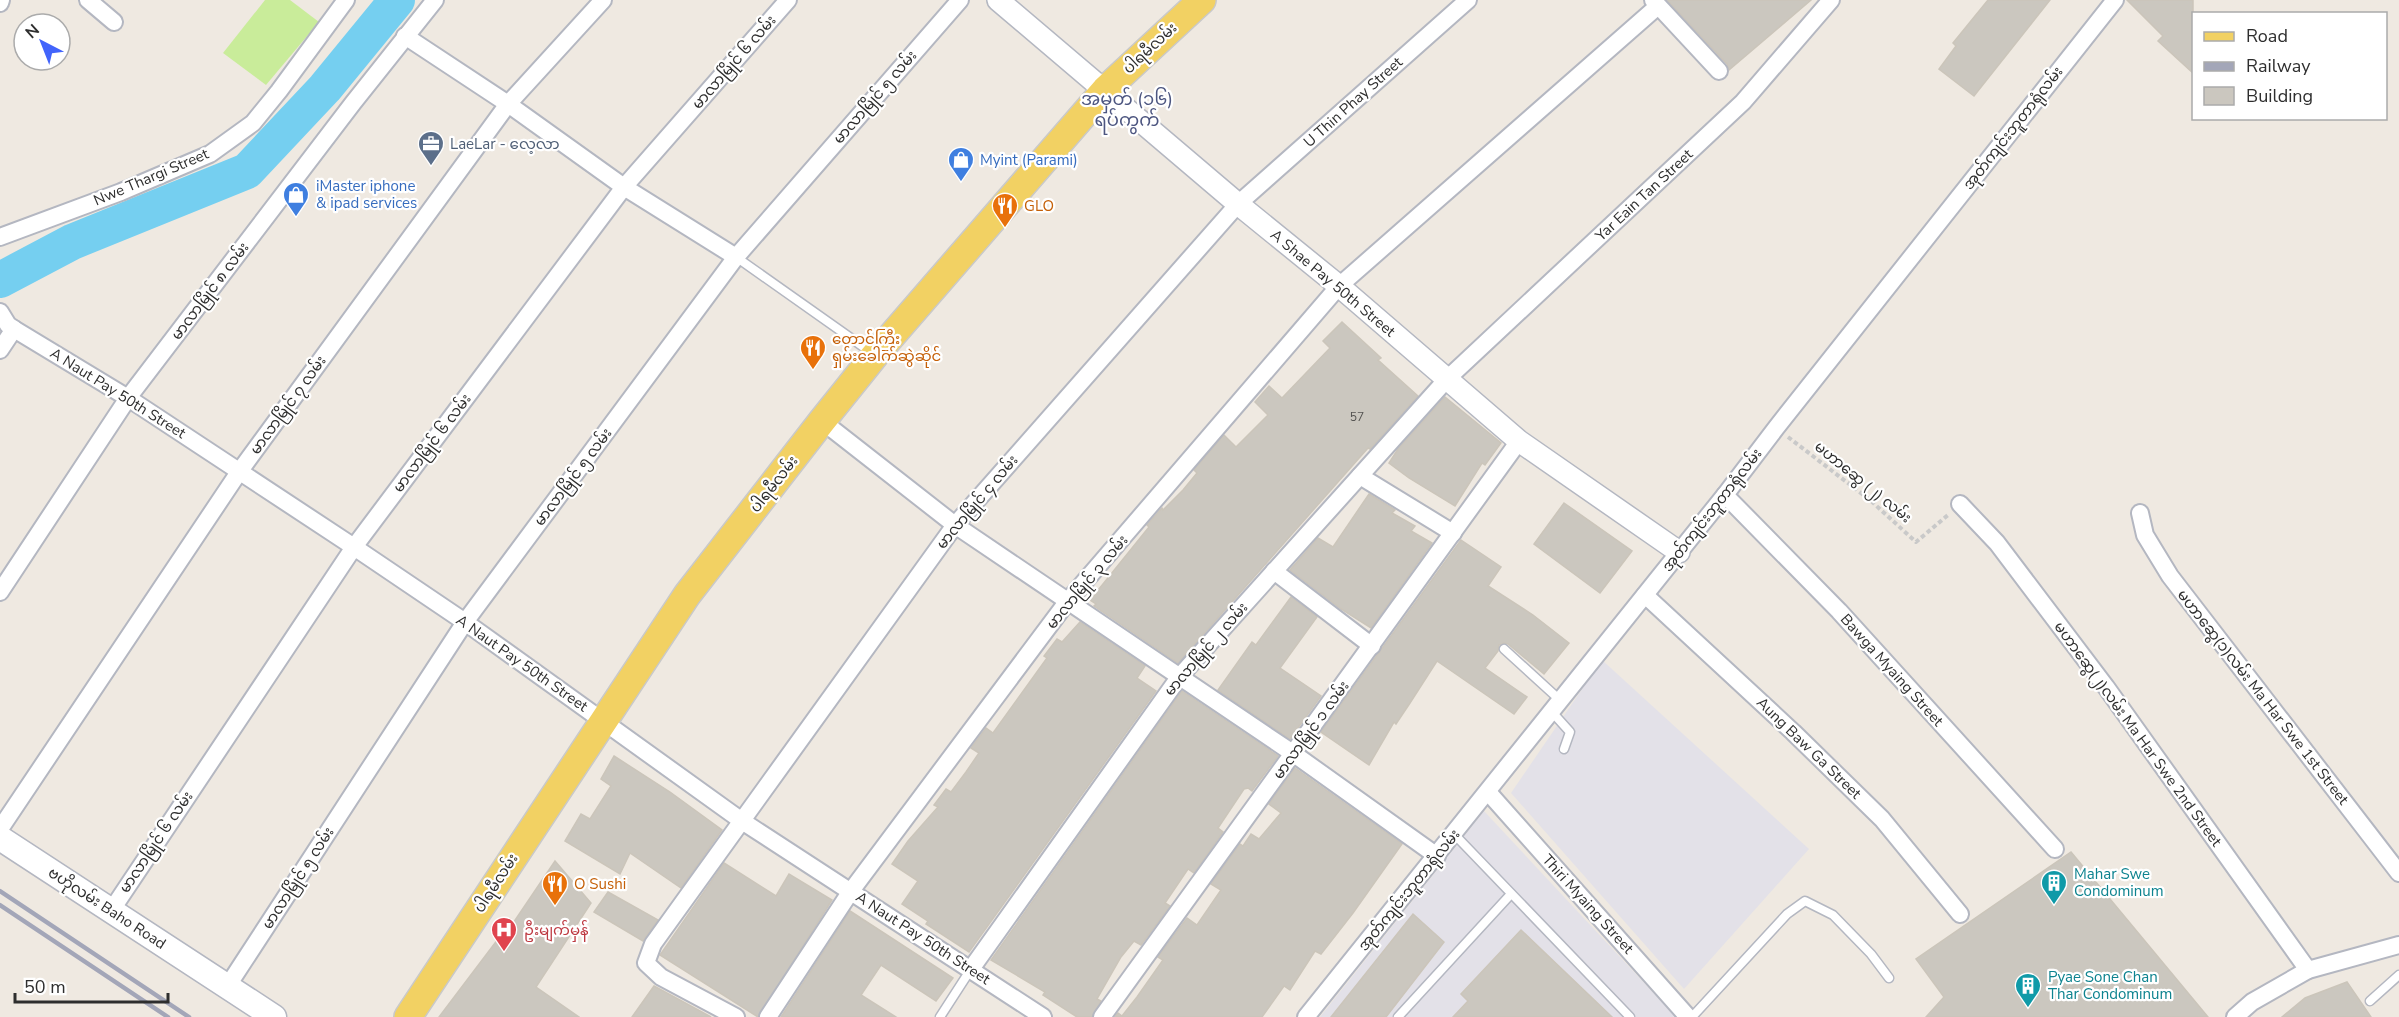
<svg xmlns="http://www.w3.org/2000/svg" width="2399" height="1017" viewBox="0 0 2399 1017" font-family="'Nunito Sans','Noto Sans Myanmar',sans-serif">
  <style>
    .industrial { fill: #e3e1e8 }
    .pitch { fill: #c9ec9a }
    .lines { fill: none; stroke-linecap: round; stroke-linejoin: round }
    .river { stroke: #75cff0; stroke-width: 36 }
    .building { fill: #cbc7bf; stroke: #cbc5ba; stroke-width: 1.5 }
    .service-casing { stroke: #b4b7c1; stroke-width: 11 }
    .minor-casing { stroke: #b4b7c1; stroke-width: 20 }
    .tertiary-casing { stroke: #b4b7c1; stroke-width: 24 }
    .secondary-casing { stroke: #b4b7c1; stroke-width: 27 }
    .primary-casing { stroke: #c9c9c9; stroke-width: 30 }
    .path { stroke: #c9c9c9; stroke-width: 4; stroke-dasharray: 4.5 3; stroke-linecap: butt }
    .service { stroke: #fff; stroke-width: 8 }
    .minor { stroke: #fff; stroke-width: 16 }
    .tertiary { stroke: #fff; stroke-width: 21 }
    .secondary { stroke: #fff; stroke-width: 24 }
    .primary { stroke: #f2d163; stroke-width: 27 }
    .rail { stroke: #a3a6b8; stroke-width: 4.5 }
    .labels { text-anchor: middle; stroke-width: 4.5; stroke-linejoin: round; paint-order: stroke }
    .number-label { font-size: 12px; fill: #555452 }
    .street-label { font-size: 15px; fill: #2e2e2e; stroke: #fff }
    .service-label { font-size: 15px; fill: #4e5e75; stroke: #fff; text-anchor: start }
    .shop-label { font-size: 15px; fill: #366cbe; stroke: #fff; text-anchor: start }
    .food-label { font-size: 15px; fill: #c56008; stroke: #fff; text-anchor: start }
    .culture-label { font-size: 15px; fill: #0d838f; stroke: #fff; text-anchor: start }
    .health-label { font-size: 15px; fill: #be3a42; stroke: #fff; text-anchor: start }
    .quarter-label { font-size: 18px; fill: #4d5680; stroke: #fff }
  </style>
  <rect width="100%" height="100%" fill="#efe9e1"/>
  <!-- industrial -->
  <g class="industrial">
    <path d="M1602 660 1809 849 1684 989 1511 793Z"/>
    <path d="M1484 811 1676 1017H1320Z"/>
  </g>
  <!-- pitch -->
  <path class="pitch" d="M265 0H290L319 22 266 85 223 53Z"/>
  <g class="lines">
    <!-- river -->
    <path class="river" d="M0 280 72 242 247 171 325 88 397 0"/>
  </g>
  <!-- building -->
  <g class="building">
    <path d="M1667 0H1811L1729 70 1727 64Z"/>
    <path d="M1988 0H2050L1974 96 1939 69 1956 46 1953 43Z"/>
    <path d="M2127 0H2193V73L2158 41 2163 36Z"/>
    <path d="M1342 322 1381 358 1378 360 1418 396 1370 449 1368 448 1178 663 1094 606 1096 604 1090 600 1149 527 1147 525 1162 508 1163 510 1183 490 1197 473 1194 470 1224 435 1236 447 1268 415 1255 402 1269 386 1282 398 1330 348 1323 341Z"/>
    <path d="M1445 397 1501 443 1485 465 1482 463 1455 506 1409 478 1389 463 1398 449Z"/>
    <path d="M1369 494 1395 510 1392 513 1415 526 1411 531 1432 543 1371 628 1341 609 1290 570 1318 538 1333 547Z"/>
    <path d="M1564 503 1632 551 1600 593 1534 544Z"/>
    <path d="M1461 540 1501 567 1488 586 1533 615 1569 643 1544 674 1508 644 1504 643 1499 645 1498 651 1485 668 1527 697 1514 714 1437 661 1410 703 1396 724 1394 722 1369 765 1321 732Z"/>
    <path d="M1291 597 1317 617 1280 668 1321 696 1290 739 1218 690 1252 642 1256 645Z"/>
    <path d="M1080 622 1145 666 1137 678 1156 691 969 952 926 924 928 921 902 904 918 881 892 864 908 841 938 807 934 805 946 789 951 792 966 772 979 753 971 748 986 728 993 733 1047 658 1044 656 1057 639 1062 642Z"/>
    <path d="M1182 691 1278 756 1252 791 1248 788 1244 789 1218 828 1223 832 1194 873 1188 869 1165 903 1170 906 1141 945 1134 941 1121 957 1097 999 1101 1001 1092 1017H1077L1043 995 1045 992 991 960Z"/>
    <path d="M614 756 670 792 722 830 681 888 630 853 620 874 565 841 581 814 590 819 611 786 601 779Z"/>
    <path d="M1295 768 1402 844 1353 913 1321 954 1315 951 1290 990 1284 986 1262 1017H1115L1118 1013 1122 1016 1137 997 1163 960 1158 957 1187 918 1197 925 1221 890 1211 884 1240 844 1243 846 1251 834 1259 839 1281 813 1269 804Z"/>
    <path d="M2071 852 2208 1017H1926L1944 997 1916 959Z"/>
    <path d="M555 861 591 903 536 987 579 1017H439L498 939 501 941Z"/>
    <path d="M724 863 776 896 789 874 832 900 758 1017 660 955Z"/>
    <path d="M608 892 658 920 643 941 594 912Z"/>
    <path d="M850 911 953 978 936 1001 881 965 861 995 896 1017H781Z"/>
    <path d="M1413 914 1444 942 1386 1017H1331Z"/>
    <path d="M1521 930 1612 1017H1453L1468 1001 1461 994Z"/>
    <path d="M2347 982 2371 1017H2282L2305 998Z"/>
    <path d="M654 986 711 1017H632Z"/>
  </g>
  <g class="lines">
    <defs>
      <g id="service">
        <path d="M736 257 872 353"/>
        <path d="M1504 649 1561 701"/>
        <path d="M1552 712 1570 732 1564 749"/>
        <path d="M1455 835 1630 1017"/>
        <path d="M2370 1001 2399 975"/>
        <path d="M940 1017 971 969"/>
        <path d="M1398 1017 1511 894"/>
        <path d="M1692 1017 1787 914 1805 901 1833 915 1871 954 1889 978"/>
      </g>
      <g id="minor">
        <path d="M88 0 114 22"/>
        <path d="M1653 0 1719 71"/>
        <path d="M0 3 1 0"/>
        <path d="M405 36 508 104 624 187 736 257"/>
        <path d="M0 237 121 192 210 154 253 123 279 91 346 0"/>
        <path d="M0 312 8 325 14 329 128 398 354 547 465 622 742 821 1043 1017"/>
        <path d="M0 350 14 329"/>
        <path d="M822 421 955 525 1294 754 1437 856"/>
        <path d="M1360 476 1453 533"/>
        <path d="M1725 495 1839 611 2055 849"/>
        <path d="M1960 504 1997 543 2106 687 2308 970"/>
        <path d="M2140 513 2145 535 2170 576 2399 873"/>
        <path d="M1274 571 1372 646"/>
        <path d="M0 592 128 398 353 103 435 0"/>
        <path d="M1645 595 1793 732 1882 819 1960 914"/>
        <path d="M1488 792 1688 1017"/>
        <path d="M0 829 239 472 508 104 603 0"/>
        <path d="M111 911 354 547 624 187 788 0"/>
        <path d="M971 969 1180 676 1447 379 1743 102 1831 0"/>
        <path d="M227 987 465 622 736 257 960 0"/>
        <path d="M736 1017 661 977 646 963 653 944 955 525 1238 204 1468 0"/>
        <path d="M768 1017 851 891 1067 602 1339 286 1658 6"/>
        <path d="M1102 1017 1519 441"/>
        <path d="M1306 1017 1725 495 1776 428 2115 0"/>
        <path d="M2235 1017 2252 1002 2308 970 2399 945"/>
      </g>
      <path id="tertiary" d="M998 0 1238 204 1339 286 1519 441 1679 552"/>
      <path id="secondary" d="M0 838 274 1017"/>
      <path id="primary" d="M408 1017 687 595 822 421 875 355 1105 90 1202 0"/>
    </defs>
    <!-- service casing -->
    <use href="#service" class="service-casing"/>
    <!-- minor casing -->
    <use href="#minor" class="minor-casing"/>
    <!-- tertiary casing -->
    <use href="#tertiary" class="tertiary-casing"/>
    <!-- secondary casing -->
    <use href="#secondary" class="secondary-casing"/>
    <!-- primary casing -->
    <use href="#primary" class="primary-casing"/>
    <!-- path -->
    <path class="path" d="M1788 437 1870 500 1916 542 1948 515"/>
    <!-- service -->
    <use href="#service" class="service"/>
    <!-- minor -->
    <use href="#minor" class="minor"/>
    <!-- tertiary -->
    <use href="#tertiary" class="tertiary"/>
    <!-- secondary -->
    <use href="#secondary" class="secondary"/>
    <!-- primary -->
    <use href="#primary" class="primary"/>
    <!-- rail -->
    <g class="rail">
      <path d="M0 891 189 1017"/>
      <path d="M0 905 168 1017"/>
    </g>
  </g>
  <!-- icons -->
  <defs>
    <symbol id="office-pin" viewBox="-11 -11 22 30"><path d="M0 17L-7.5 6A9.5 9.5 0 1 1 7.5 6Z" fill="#5c6f8a" stroke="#fff"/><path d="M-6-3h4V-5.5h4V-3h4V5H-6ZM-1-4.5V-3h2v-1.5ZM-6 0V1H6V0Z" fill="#fff"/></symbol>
    <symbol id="shop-pin" viewBox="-11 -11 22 30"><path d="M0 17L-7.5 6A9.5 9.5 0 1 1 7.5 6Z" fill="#3f7fe0" stroke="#fff"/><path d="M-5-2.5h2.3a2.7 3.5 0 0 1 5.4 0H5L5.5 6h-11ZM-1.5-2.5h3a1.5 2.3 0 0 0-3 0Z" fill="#fff"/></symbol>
    <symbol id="restaurant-pin" viewBox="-11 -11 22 30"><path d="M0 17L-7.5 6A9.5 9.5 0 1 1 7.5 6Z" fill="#e8710a" stroke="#fff"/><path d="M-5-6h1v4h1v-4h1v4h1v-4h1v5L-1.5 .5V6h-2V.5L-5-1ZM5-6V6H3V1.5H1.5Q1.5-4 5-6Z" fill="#fff"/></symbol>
    <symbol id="building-pin" viewBox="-11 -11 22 30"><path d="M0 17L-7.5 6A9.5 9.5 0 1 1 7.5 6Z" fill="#0f9aa8" stroke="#fff"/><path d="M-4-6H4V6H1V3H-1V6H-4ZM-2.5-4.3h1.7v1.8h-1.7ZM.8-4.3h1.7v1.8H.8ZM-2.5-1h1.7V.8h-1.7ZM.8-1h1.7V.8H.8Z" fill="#fff"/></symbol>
    <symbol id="hospital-pin" viewBox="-11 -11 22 30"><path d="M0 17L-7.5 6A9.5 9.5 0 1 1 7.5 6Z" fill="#e0444e" stroke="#fff"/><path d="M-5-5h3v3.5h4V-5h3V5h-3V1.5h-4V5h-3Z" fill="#fff"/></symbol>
  </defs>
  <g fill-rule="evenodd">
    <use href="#office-pin" x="416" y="129" width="30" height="40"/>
    <use href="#shop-pin" x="946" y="145" width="30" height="40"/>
    <use href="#shop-pin" x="281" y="180" width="30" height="40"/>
    <use href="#restaurant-pin" x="990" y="191" width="30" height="40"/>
    <use href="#restaurant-pin" x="798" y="333" width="30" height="40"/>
    <use href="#building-pin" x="2039" y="868" width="30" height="40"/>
    <use href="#restaurant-pin" x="540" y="869" width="30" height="40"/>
    <use href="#hospital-pin" x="489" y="915" width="30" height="40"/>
    <use href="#building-pin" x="2013" y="971" width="30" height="40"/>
  </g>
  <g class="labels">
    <!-- number labels -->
    <g class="number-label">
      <text x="1357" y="421">57</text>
    </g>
    <!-- street labels -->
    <g class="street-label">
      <text transform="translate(1150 48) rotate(-43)" y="5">ပါရမီလမ်း</text>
      <text transform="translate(734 62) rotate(-49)" y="5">မာလာမြိုင် ၆ လမ်း</text>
      <text transform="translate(875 97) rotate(-49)" y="5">မာလာမြိုင် ၅ လမ်း</text>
      <text transform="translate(1353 102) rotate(-42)" y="5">U Thin Phay Street</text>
      <text transform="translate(2013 128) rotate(-52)" y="5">အုတ်ကျင်းဘူတာရုံလမ်း</text>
      <text transform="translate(151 177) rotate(-23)" y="5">Nwe Thargi Street</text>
      <text transform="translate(1644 195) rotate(-43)" y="5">Yar Eain Tan Street</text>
      <text transform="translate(1333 283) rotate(40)" y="5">A Shae Pay 50th Street</text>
      <text transform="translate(210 291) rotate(-53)" y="5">မာလာမြိုင် ၈ လမ်း</text>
      <text transform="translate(118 393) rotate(32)" y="5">A Naut Pay 50th Street</text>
      <text transform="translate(288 405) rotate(-54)" y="5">မာလာမြိုင် ၇ လမ်း</text>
      <text transform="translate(432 443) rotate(-53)" y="5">မာလာမြိုင် ၆ လမ်း</text>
      <text transform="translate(573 477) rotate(-53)" y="5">မာလာမြိုင် ၅ လမ်း</text>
      <text transform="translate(1863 482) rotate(39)" y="5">မဟာဆွေ (၂) လမ်း</text>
      <text transform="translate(774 484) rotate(-52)" y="5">ပါရမီလမ်း</text>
      <text transform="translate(977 502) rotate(-50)" y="5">မာလာမြိုင် ၄ လမ်း</text>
      <text transform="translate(1712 510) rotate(-52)" y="5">အုတ်ကျင်းဘူတာရုံလမ်း</text>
      <text transform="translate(1087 582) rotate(-50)" y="5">မာလာမြိုင် ၃ လမ်း</text>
      <text transform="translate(1206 649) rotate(-49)" y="5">မာလာမြိုင် ၂ လမ်း</text>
      <text transform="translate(522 663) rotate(35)" y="5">A Naut Pay 50th Street</text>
      <text transform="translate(1892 670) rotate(48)" y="5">Bawga Myaing Street</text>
      <text transform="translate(2263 697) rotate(52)" y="5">မဟာဆွေ(၁)လမ်း Ma Har Swe 1st Street</text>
      <text transform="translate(1311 730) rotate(-54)" y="5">မာလာမြိုင် ၁ လမ်း</text>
      <text transform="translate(2138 734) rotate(54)" y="5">မဟာဆွေ(၂)လမ်း Ma Har Swe 2nd Street</text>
      <text transform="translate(1809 748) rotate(44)" y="5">Aung Baw Ga Street</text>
      <text transform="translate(156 842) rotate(-56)" y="5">မာလာမြိုင် ၆ လမ်း</text>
      <text transform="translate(298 878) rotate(-57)" y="5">မာလာမြိုင် ၅ လမ်း</text>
      <text transform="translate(496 883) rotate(-57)" y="5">ပါရမီလမ်း</text>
      <text transform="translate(1409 890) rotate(-51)" y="5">အုတ်ကျင်းဘူတာရုံလမ်း</text>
      <text transform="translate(1588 904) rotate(48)" y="5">Thiri Myaing Street</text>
      <text transform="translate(107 908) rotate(33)" y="5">ဗဟိုလမ်း Baho Road</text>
      <text transform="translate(923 938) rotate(33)" y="5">A Naut Pay 50th Street</text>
    </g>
    <!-- service labels -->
    <g class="service-label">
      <text x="450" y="149">LaeLar - လေ့လာ</text>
    </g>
    <!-- shop labels -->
    <g class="shop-label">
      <text x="980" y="165">Myint (Parami)</text>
      <text x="316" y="191">iMaster iphone<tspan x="316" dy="17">&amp; ipad services</tspan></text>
    </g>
    <!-- food labels -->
    <g class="food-label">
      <text x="1024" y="211">GLO</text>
      <text x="832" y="344">တောင်ကြီး<tspan x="832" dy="17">ရှမ်းခေါက်ဆွဲဆိုင်</tspan></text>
      <text x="574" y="889">O Sushi</text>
    </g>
    <!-- culture labels -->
    <g class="culture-label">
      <text x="2074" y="879">Mahar Swe<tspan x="2074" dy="17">Condominum</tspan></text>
      <text x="2048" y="982">Pyae Sone Chan<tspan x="2048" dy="17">Thar Condominum</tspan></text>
    </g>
    <!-- health labels -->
    <g class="health-label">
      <text x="524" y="935">ဦးမျက်မှန်</text>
    </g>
    <!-- quarter labels -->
    <g class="quarter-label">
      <text x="1127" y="105">အမှတ် (၁၆)<tspan x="1127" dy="21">ရပ်ကွက်</tspan></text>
    </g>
  </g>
  <!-- legend -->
  <rect x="2192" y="12" width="195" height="108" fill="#ffffff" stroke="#ababab" stroke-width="1.5"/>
  <rect x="2204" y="32" width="30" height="9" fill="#f2d163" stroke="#ababab" stroke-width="1.5"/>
  <text x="2246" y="42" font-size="18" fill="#2e2e2e">Road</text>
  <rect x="2204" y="62" width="30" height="9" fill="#a3a6b8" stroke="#ababab" stroke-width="1.5"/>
  <text x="2246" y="72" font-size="18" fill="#2e2e2e">Railway</text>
  <rect x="2204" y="87" width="30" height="18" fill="#cbc7bf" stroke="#ababab" stroke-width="1.5"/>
  <text x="2246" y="102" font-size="18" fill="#2e2e2e">Building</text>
  <!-- north arrow -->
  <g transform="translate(42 42) rotate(318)"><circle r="28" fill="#ffffff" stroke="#ababab" stroke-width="1.5"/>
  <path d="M0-4.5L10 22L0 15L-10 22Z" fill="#4264fb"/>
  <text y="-9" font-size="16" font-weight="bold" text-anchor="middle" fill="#2e2e2e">N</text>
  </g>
  <!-- scale -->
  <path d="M15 993v9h153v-9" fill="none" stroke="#2e2e2e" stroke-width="3"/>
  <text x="24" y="993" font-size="18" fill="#2e2e2e" stroke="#ffffff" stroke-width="4.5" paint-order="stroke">50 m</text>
</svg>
